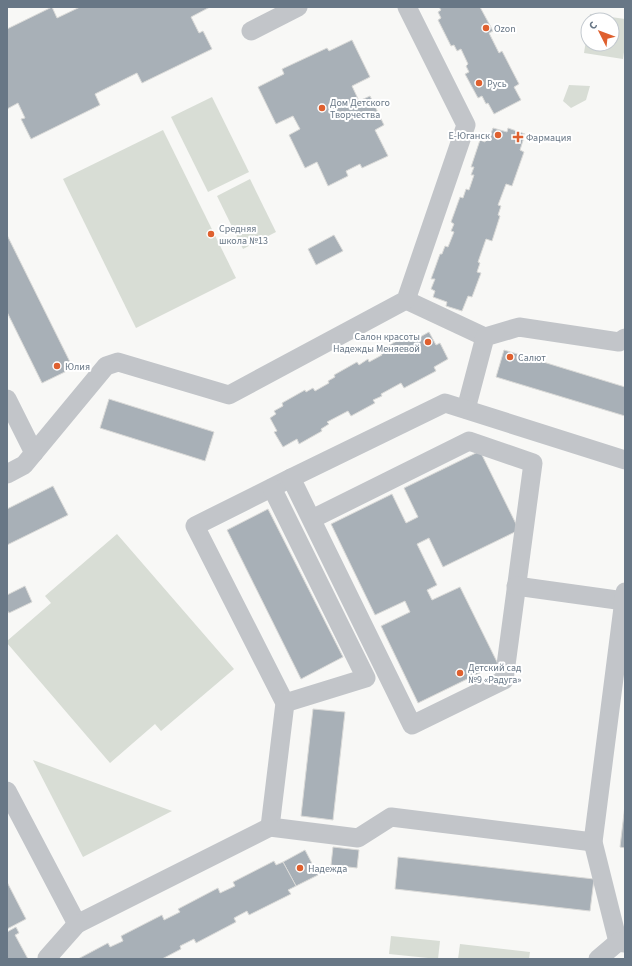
<svg xmlns="http://www.w3.org/2000/svg" width="632" height="966" viewBox="0 0 632 966" font-family="'Source Sans 3',sans-serif">
  <style>
    .green { fill: #d8ddd5 }
    .building { fill: #a8b0b7; stroke: #dadad8 }
    .lines { fill: none; stroke-linecap: round; stroke-linejoin: round }
    .minor { stroke: #c2c5c9; stroke-width: 19 }
    .poi-dot { fill: #df602f; stroke: #fff; stroke-width: 1.5 }
    .labels { text-anchor: middle; stroke-width: 4; stroke-linejoin: round; paint-order: stroke }
    .poi-label { font-size: 10px; fill: #687786; stroke: #fff; text-anchor: start }
  </style>
  <rect width="100%" height="100%" fill="#f8f8f6"/>
  <!-- green -->
  <g class="green">
    <path d="M590 14 625 19V45L623 59 584 53 588 27V44H612V20H589Z"/>
    <path d="M569 85 590 86 586 100 571 108 563 101Z"/>
    <path d="M212 97 249 172 208 192 171 117Z"/>
    <path d="M163 130 236 278 136 328 63 179Z"/>
    <path d="M250 179 276 232 243 249 217 196Z"/>
    <path d="M117 534 234 669 161 731 155 724 110 763 7 643V641L51 603 45 596Z"/>
    <path d="M33 760 172 811 83 857Z"/>
    <path d="M391 936 440 941 438 959 389 954Z"/>
    <path d="M460 944 530 952 529 959H458Z"/>
  </g>
  <!-- building -->
  <g class="building">
    <path d="M52 7 57 18 80 7H210L191 17 199 33 203 31 212 49 142 83 137 73 95 94 100 105 31 139 21 119 25 118 18 103 7 109V29Z"/>
    <path d="M439 7H480L493 31 489 33 499 53 502 51 519 84 514 87 521 100 494 114 488 103 486 104 482 96 478 98 465 74 469 72 466 66 468 64 461 49 457 51 454 45 451 46 438 20 441 18 438 12 441 10Z"/>
    <path d="M352 40 370 77 352 86 359 101 370 96 384 125 375 130 388 156 362 168 360 164 346 171 348 176 328 186 317 162 305 168 289 135 300 129 293 116 276 124 258 87 284 74 282 69 327 48 329 51Z"/>
    <path d="M493 128 507 132 508 128 525 134 520 150 524 152 512 186 506 184 498 205 501 206 498 215 500 216 492 241 486 239 478 262 480 263 477 272 481 273 472 297 468 296 462 311 446 306 447 302 433 297 435 291 431 289 435 279H431L440 254H442L445 246 448 247 454 232 451 231 454 224 451 222 460 197 463 198 466 189 469 190 474 175H471L474 167H471L480 140 485 142 487 136H490Z"/>
    <path d="M7 235 73 368 42 383 7 312Z"/>
    <path d="M334 235 343 251 316 265 308 249Z"/>
    <path d="M429 332 436 345 440 343 448 359 434 367 436 371 404 388 401 383 381 394 382 396 373 400 375 403 351 416 348 411 327 422 329 424 321 429 322 431 299 444 297 439 283 447 274 432 277 431 270 418 276 414 274 411 283 406 282 403 305 390 306 392 313 388 315 391 329 383 328 381 335 377 334 375 357 362 359 365 368 359 369 362 382 355 381 353 388 349 386 347 411 333 413 338 419 334 420 337Z"/>
    <path d="M504 350 625 387V416L496 377Z"/>
    <path d="M109 399 214 432 205 461 100 428Z"/>
    <path d="M480 451 519 530 443 567 429 538 417 544 437 585 427 590 432 600 460 587 498 664 418 703 381 626 410 612 405 601 375 615 331 524 392 494 406 523 418 517 404 488Z"/>
    <path d="M53 486 68 515 7 545V509Z"/>
    <path d="M268 509 343 657 301 679 227 530Z"/>
    <path d="M25 586 32 602 9 613 7 610V595Z"/>
    <path d="M313 709 345 712 333 820 301 816Z"/>
    <path d="M625 805V848L620 847Z"/>
    <path d="M333 847 359 850 357 868 331 865Z"/>
    <path d="M305 850 318 875 296 886 283 862Z"/>
    <path d="M398 857 594 879 590 911 395 889Z"/>
    <path d="M274 861 276 865 283 862 296 886 288 890 291 894 249 915 247 911 234 918 236 922 196 943 194 939 180 946 181 949 162 959H78L108 943 110 947 123 941 121 936 162 915 164 920 180 912 178 909 218 888 220 893 235 886 233 882Z"/>
    <path d="M7 882 26 919 7 929Z"/>
    <path d="M16 927 19 933 15 935 28 959H7V932Z"/>
  </g>
  <g class="lines">
    <!-- minor -->
    <g class="minor">
      <path d="M251 31 298 7"/>
      <path d="M406 300 485 337"/>
      <path d="M7 399 34 453"/>
      <path d="M466 409 485 337 519 327 619 342 625 338"/>
      <path d="M7 474 24 465 106 366 118 362 229 395 406 300 466 125 407 7"/>
      <path d="M291 478 195 526 285 703 270 827 358 838 391 817 593 842"/>
      <path d="M272 488 366 678 285 703"/>
      <path d="M312 519 469 441 533 463 504 680 412 725 291 478 445 403 625 460"/>
      <path d="M516 586 624 601"/>
      <path d="M7 791 77 924 270 827"/>
      <path d="M618 942 593 842 625 592"/>
      <path d="M47 959V958L77 924"/>
      <path d="M598 959 618 942 625 943"/>
    </g>
  </g>
  <!-- markers -->
  <g class="poi-dot">
    <circle cx="486" cy="28" r="4"/>
    <circle cx="479" cy="83" r="4"/>
    <circle cx="322" cy="108" r="4"/>
    <circle cx="498" cy="135" r="4"/>
    <path d="M516 131h4v4h4v4h-4v4h-4v-4h-4v-4h4z"/>
    <circle cx="211" cy="234" r="4"/>
    <circle cx="428" cy="342" r="4"/>
    <circle cx="510" cy="357" r="4"/>
    <circle cx="57" cy="366" r="4"/>
    <circle cx="460" cy="673" r="4"/>
    <circle cx="300" cy="868" r="4"/>
  </g>
  <g class="labels">
    <!-- poi labels -->
    <g class="poi-label">
      <text x="494" y="32">Ozon</text>
      <text x="487" y="87">Русь</text>
      <text x="330" y="106">Дом Детского<tspan x="330" dy="12">Творчества</tspan></text>
      <text x="490" y="139" text-anchor="end">Е-Юганск</text>
      <text x="526" y="141">Фармация</text>
      <text x="219" y="232">Средняя<tspan x="219" dy="12">школа №13</tspan></text>
      <text x="420" y="340" text-anchor="end">Салон красоты<tspan x="420" dy="12">Надежды Меняевой</tspan></text>
      <text x="518" y="361">Салют</text>
      <text x="65" y="370">Юлия</text>
      <text x="468" y="671">Детский сад<tspan x="468" dy="12">№9 «Радуга»</tspan></text>
      <text x="308" y="872">Надежда</text>
    </g>
  </g>
  <!-- border -->
  <rect width="632" height="966" fill="none" stroke="#687786" stroke-width="16"/>
  <!-- north arrow -->
  <g transform="translate(600 32) rotate(312)"><circle r="19" fill="#ffffff" stroke="#c3c9cf"/>
  <path d="M0-3L7 15L0 10L-7 15Z" fill="#df602f"/>
  <text y="-6" font-size="11" font-weight="bold" text-anchor="middle" fill="#687786">С</text>
  </g>
</svg>
